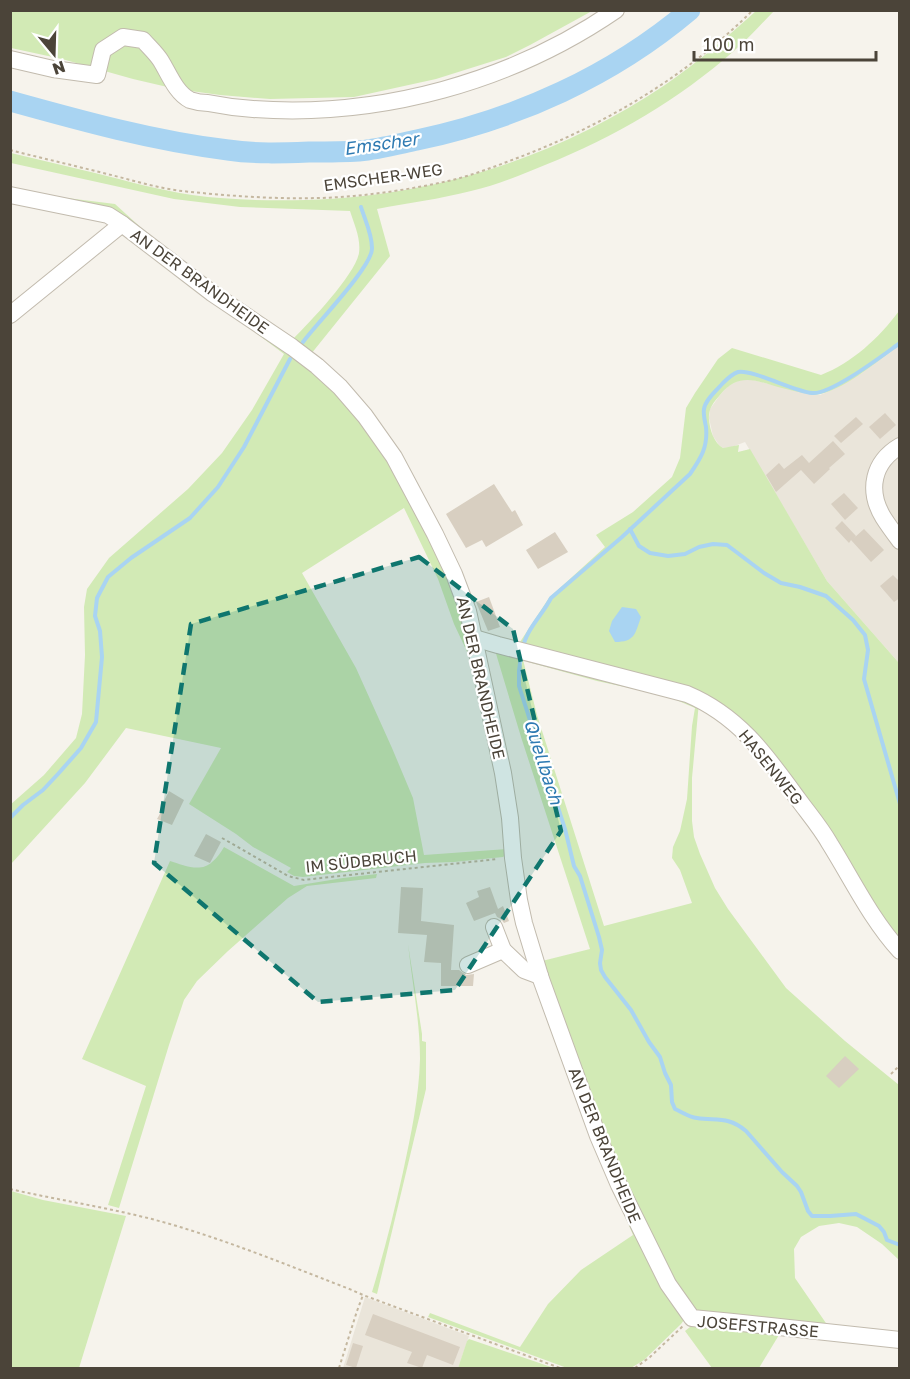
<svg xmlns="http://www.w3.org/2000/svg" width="910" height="1379" viewBox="0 0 910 1379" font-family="'Golos Text',sans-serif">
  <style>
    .residential { fill: #eae5da }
    .green { fill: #d2eab5; fill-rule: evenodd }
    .water { fill: #a9d4f2 }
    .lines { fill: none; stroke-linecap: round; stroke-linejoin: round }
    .stream { stroke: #a9d4f2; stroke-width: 4 }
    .river { stroke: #a9d4f2; stroke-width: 21 }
    .building { fill: #d8cfc1 }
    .minor-casing { stroke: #c2bbae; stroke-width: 18 }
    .path { stroke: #c4b79f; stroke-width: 2; stroke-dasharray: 3 3; stroke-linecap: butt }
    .minor { stroke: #fff; stroke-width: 16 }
    .marked { fill: #0f766e; fill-opacity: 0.2; stroke: #0f766e; stroke-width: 4.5; stroke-dasharray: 12 8; stroke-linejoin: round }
    .labels { text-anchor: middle; stroke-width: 4.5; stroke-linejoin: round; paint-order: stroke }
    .street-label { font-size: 16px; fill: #4b4439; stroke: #fff }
    .water-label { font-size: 18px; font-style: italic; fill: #2e7ab2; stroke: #fff }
  </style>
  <rect width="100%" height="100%" fill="#f6f3ec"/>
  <!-- residential -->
  <g class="residential">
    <path d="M899 345V663L827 581 745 442 732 447 723 448 719 445 713 436 709 418 710 409 720 395 728 386 740 380H753L797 391 814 395H820L834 389 862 373Z"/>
    <path d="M365 1297 469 1336 458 1368H343Z"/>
  </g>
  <!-- green -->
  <g class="green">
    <path d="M11 11H592L530 45 506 57 436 79 354 97 270 99 220 95 176 89 133 79 62 59 11 48Z"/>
    <path d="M756 11H774C761 24 749 38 735 50 678 100 615 137 545 165 521 175 496 185 471 191 440 199 408 203 377 209L390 256 311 354 369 416 204 284 67 198 115 204 148 234 233 300 293 339C310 322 355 275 359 253 361 238 354 224 350 211L240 207 174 199 11 163V153C39 160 67 166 95 173 127 181 159 190 192 195 229 200 268 201 306 200 436 196 556 158 665 85 697 63 727 37 756 11Z"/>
    <path d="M122 233 301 357 371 429 456 588 501 777 508 853 503 857 454 862 425 863 303 877 294 876 287 872 291 868 253 847 236 834 189 804 221 748 126 728 85 783 11 864 10 805 44 775 76 738 82 714 85 655 84 607 87 589 109 558 188 489 222 453 252 410 284 354ZM404 508 438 579 454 624 470 658 502 795 507 849 424 855 413 798 392 748 356 668 302 573Z"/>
    <path d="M899 311V345C878 361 841 393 814 395 802 393 790 390 778 387 754 380 738 373 720 395 713 403 708 409 709 420 710 430 714 443 723 448L739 445 738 452 750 449 827 581 899 663V947L726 712 518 645 549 598 605 547 596 535 633 512 672 477 680 458 686 408 695 393 718 359 732 348 821 375C852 363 879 338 899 311Z"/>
    <path d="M494 647 520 648 537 715 604 926 692 903 680 870 672 858 673 847 680 831 687 799 692 726 695 708 667 696 597 681 528 662V654L699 702 692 778V821L694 837 700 854 715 888 728 909 786 988 845 1041 899 1085V1260L882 1244 857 1227 839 1223 819 1226 801 1237 794 1249 795 1278 830 1329 700 1315 679 1297 634 1211 538 962 590 949 521 737Z"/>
    <path d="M224 847 294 886 343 878 377 874 376 878 307 886 288 898 228 951 197 981 184 1000 169 1045 119 1208 108 1205 146 1086 82 1059 170 861C183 865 201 873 212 862 217 858 221 852 224 847Z"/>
    <path d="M408 944 422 1034V1041L426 1042V1089L377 1294 372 1292C384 1252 394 1213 403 1172 411 1135 419 1097 420 1059 420 1021 412 982 408 944Z"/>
    <path d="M594 1141 684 1320 681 1324 644 1360 631 1368H567L428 1317 430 1313 520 1347 548 1304 581 1270 633 1235Z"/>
    <path d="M11 1191 43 1200 126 1216 79 1368H11Z"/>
    <path d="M698 1324 782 1330 759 1368H712L685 1331 690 1327Z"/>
    <path d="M469 1339 554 1368H458L467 1341Z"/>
  </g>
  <!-- water -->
  <path class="water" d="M622 607 636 609 641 617C635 634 635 642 615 642L609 631 612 621Z"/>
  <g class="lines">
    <!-- stream -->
    <g class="stream">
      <path d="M303 342C316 324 373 266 372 248 372 234 365 220 361 207"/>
      <path d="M630 529 639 546 650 553 668 556 685 554 699 547 713 544 727 545 764 573 781 583 800 587 826 596 853 620 865 635 868 650 864 679 900 804"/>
      <path d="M523 648C525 631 543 614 551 598L622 537 690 474C701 458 708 447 706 427 705 422 703 414 704 409 705 400 717 390 723 383 727 379 732 374 738 372 752 369 793 391 812 393 831 395 883 355 900 343"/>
      <path d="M521 656 519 671V686L565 829 574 866 580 876 599 937 602 950 600 963 601 970 605 977 631 1010 649 1042 660 1057 665 1073 671 1085 672 1102 675 1109C682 1112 689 1117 697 1118 717 1121 728 1116 746 1131L782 1172 797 1186 801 1192 808 1211 812 1216H830L856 1214 879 1226 884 1232 887 1240 900 1245"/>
      <path d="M10 818 23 805 43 790 58 774 81 748 96 722 102 657 100 631 95 616 97 598 108 577 131 558 190 518 218 487 244 447 290 359"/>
    </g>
    <!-- river -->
    <path class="river" d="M10 101C82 121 154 141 228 150 255 154 282 153 309 152 326 152 343 152 359 151 379 149 398 144 417 140 517 119 612 76 690 10"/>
  </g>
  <!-- building -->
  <g class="building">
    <path d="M885 413 896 425 880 439 869 427Z"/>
    <path d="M856 417 863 424 841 443 834 436Z"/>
    <path d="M833 441 845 454 829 468 830 469 814 484 801 470 776 492 766 475 779 463 784 469 802 455 809 463Z"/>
    <path d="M494 484 512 512 515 510 523 525 486 547 482 540 466 548 446 514Z"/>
    <path d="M844 493 858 508 845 520 831 504Z"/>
    <path d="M842 521 856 536 854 538 864 529 884 550 871 562 851 540 849 543 835 528Z"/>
    <path d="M555 532 568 552 538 569 526 550Z"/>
    <path d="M893 575 900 582V598L894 602 880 586Z"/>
    <path d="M489 597 500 627 488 631 476 602Z"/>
    <path d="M169 791 184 800 172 825 157 819 162 810 160 809Z"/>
    <path d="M206 834 221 842 210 863 194 856Z"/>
    <path d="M401 887 423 888 421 921 454 925 451 970H459L466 975 474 974 473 986H441V963L424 962 427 935 398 933Z"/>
    <path d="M490 887 498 909 503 906 509 921 504 923 501 919 497 917 495 913 474 921 466 903 479 897 477 891Z"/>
    <path d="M845 1056 859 1069 839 1088 826 1076Z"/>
    <path d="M373 1314 460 1347 453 1365 427 1355 422 1368 407 1363 412 1352 365 1335Z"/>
    <path d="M353 1343 363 1346 356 1368 346 1365Z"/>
  </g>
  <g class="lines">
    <defs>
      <g id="minor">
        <path d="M10 59 53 69 97 75 103 50 123 37 143 40C149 47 156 53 161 61 169 74 176 93 190 100 196 102 202 103 208 103 223 106 238 108 253 109 380 118 511 82 616 10"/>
        <path d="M10 195 108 215 122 224 212 293 292 347 317 366 340 387 365 416 394 457 435 534 454 574 468 611 503 773 510 818 513 858 519 900 524 923 541 979 598 1136 619 1185 668 1284 692 1318 733 1322 900 1340"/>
        <path d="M10 315 122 224"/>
        <path d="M900 446C873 462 867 490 883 517 888 525 894 533 900 541"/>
        <path d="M474 638 498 645 687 694C739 716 766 755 798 799 809 814 821 828 830 844 853 881 871 919 900 951"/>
        <path d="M494 927 503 950 524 970 540 976"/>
        <path d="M468 965 503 950"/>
      </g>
    </defs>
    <!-- minor casing -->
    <use href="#minor" class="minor-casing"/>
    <!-- path -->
    <g class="path">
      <path d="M10 150C41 158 72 165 103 173 129 179 156 188 182 191 239 197 297 201 354 196 385 193 417 188 448 181 470 176 491 168 512 160 601 127 685 78 753 10"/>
      <path d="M222 838 288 876 304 880 321 878 498 859"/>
      <path d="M891 1074 900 1065"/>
      <path d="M10 1189C67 1202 125 1210 180 1227 239 1245 295 1268 352 1290L363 1295 560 1368"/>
      <path d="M339 1368 357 1311 363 1295"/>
      <path d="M635 1368 650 1357 683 1326"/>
    </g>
    <!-- minor -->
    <use href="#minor" class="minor"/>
  </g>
  <!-- marked area -->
  <path class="marked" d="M419 557 513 629 561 831 455 990 318 1002 154 863 191 624Z"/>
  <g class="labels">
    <!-- street labels -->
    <g class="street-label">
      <text transform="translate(383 177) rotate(-8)" y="6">EMSCHER-WEG</text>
      <text transform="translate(200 281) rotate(36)" y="6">AN DER BRANDHEIDE</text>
      <text transform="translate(481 678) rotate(77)" y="6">AN DER BRANDHEIDE</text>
      <text transform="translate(771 767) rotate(51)" y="6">HASENWEG</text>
      <text transform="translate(361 861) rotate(-6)" y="6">IM SÜDBRUCH</text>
      <text transform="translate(605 1145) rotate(68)" y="6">AN DER BRANDHEIDE</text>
      <text transform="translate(758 1326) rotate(5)" y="6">JOSEFSTRASSE</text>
    </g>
    <!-- water labels -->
    <g class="water-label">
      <text transform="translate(381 144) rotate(-8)" y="6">Emscher</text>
      <text transform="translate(543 762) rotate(72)" y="6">Quellbach</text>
    </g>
  </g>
  <!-- border -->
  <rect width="910" height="1379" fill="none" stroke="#4b4439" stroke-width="24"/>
  <!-- north arrow -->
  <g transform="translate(54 54) rotate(161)" stroke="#ffffff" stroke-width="4.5" paint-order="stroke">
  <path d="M0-4.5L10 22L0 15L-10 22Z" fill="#4b4439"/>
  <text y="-9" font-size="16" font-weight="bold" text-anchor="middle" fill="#4b4439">N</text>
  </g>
  <!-- scale -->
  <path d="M694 51v9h182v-9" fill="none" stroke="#4b4439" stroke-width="3"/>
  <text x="703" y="51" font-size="18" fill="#4b4439" stroke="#ffffff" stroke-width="4.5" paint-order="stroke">100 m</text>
</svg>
